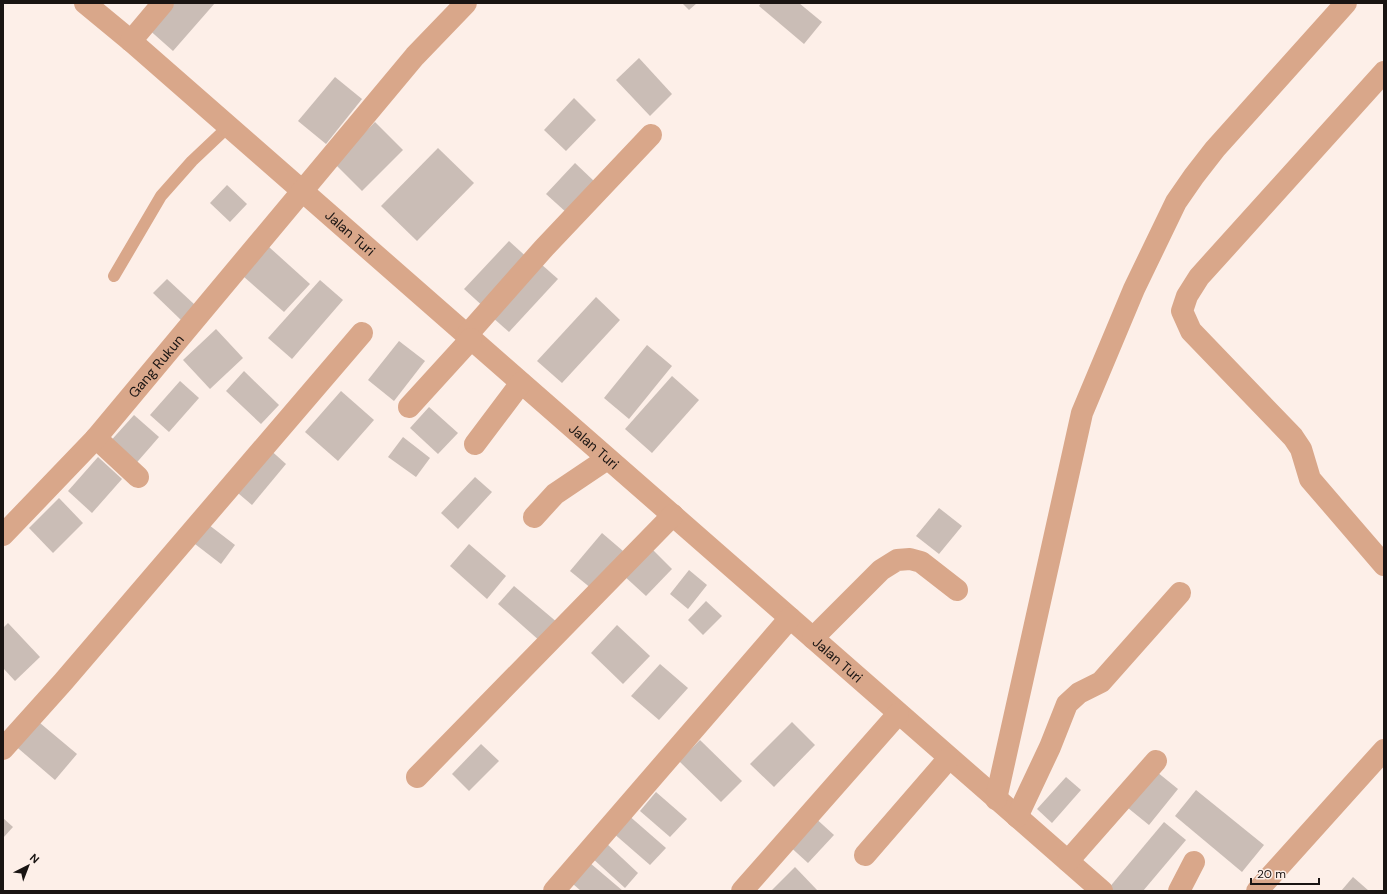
<svg xmlns="http://www.w3.org/2000/svg" width="1387" height="894" viewBox="0 0 1387 894" font-family="'DM Sans',sans-serif">
  <style>
    .building { fill: #cabdb6 }
    .lines { fill: none; stroke-linecap: round; stroke-linejoin: round }
    .service { stroke: #d9a78a; stroke-width: 12 }
    .minor { stroke: #d9a78a; stroke-width: 22 }
    .labels { text-anchor: middle; stroke-width: 3.5; stroke-linejoin: round; paint-order: stroke }
    .street-label { font-size: 14px; fill: #191412; stroke: #fdefe8 }
  </style>
  <rect width="100%" height="100%" fill="#fdefe8"/>
  <!-- building -->
  <g class="building">
    <path d="M167 3H215L173 51 146 27Z"/>
    <path d="M682 3H697L689 10Z"/>
    <path d="M761 3H799L822 22 804 44 759 6Z"/>
    <path d="M639 58 672 94 650 116 616 80Z"/>
    <path d="M335 77 362 99 326 144 298 121Z"/>
    <path d="M574 98 596 120 566 151 544 130Z"/>
    <path d="M375 122 403 150 362 191 334 163Z"/>
    <path d="M438 148 474 183 417 241 381 206Z"/>
    <path d="M575 163 596 183 567 213 546 194Z"/>
    <path d="M227 185 247 204 230 222 210 203Z"/>
    <path d="M509 241 531 261 486 309 464 289Z"/>
    <path d="M269 247 310 284 284 312 243 276Z"/>
    <path d="M541 264 558 279 509 332 492 317Z"/>
    <path d="M167 279 195 305 181 320 153 293Z"/>
    <path d="M320 280 343 300 292 359 268 338Z"/>
    <path d="M596 297 620 320 562 383 537 361Z"/>
    <path d="M216 329 243 358 210 389 183 360Z"/>
    <path d="M399 341 425 361 394 401 368 380Z"/>
    <path d="M647 345 672 366 629 419 604 398Z"/>
    <path d="M244 371 279 405 261 424 226 391Z"/>
    <path d="M672 376 699 400 652 453 625 429Z"/>
    <path d="M180 381 199 398 169 432 150 415Z"/>
    <path d="M341 391 374 420 338 461 305 432Z"/>
    <path d="M429 407 458 433 438 454 410 428Z"/>
    <path d="M134 415 159 437 132 468 107 445Z"/>
    <path d="M403 437 430 458 416 477 388 457Z"/>
    <path d="M267 447 286 464 252 505 232 488Z"/>
    <path d="M98 457 122 479 92 513 68 491Z"/>
    <path d="M475 477 492 492 458 529 441 513Z"/>
    <path d="M59 498 83 523 53 553 29 528Z"/>
    <path d="M939 508 962 526 939 554 916 536Z"/>
    <path d="M209 525 235 545 221 564 195 544Z"/>
    <path d="M602 533 623 551 592 589 570 571Z"/>
    <path d="M469 544 506 576 487 599 450 566Z"/>
    <path d="M649 546 672 569 646 596 622 574Z"/>
    <path d="M689 570 707 585 688 609 670 594Z"/>
    <path d="M514 586 558 623 541 642 498 604Z"/>
    <path d="M706 601 722 616 703 635 688 620Z"/>
    <path d="M8 623 40 657 15 681 3 668V628Z"/>
    <path d="M617 625 650 656 623 684 591 653Z"/>
    <path d="M660 664 688 688 659 720 631 696Z"/>
    <path d="M34 718 77 754 55 780 12 743Z"/>
    <path d="M792 722 815 745 774 787 750 764Z"/>
    <path d="M700 740 742 781 721 802 679 761Z"/>
    <path d="M481 744 499 761 469 791 452 774Z"/>
    <path d="M1157 772 1178 789 1149 825 1128 808Z"/>
    <path d="M1066 777 1081 790 1052 823 1037 809Z"/>
    <path d="M1196 790 1264 845 1242 872 1175 816Z"/>
    <path d="M656 792 687 819 670 837 640 811Z"/>
    <path d="M627 814 666 848 650 865 612 832Z"/>
    <path d="M812 815 834 835 808 863 786 843Z"/>
    <path d="M3 818 13 827 3 838Z"/>
    <path d="M1164 822 1186 840 1143 891H1111L1108 889Z"/>
    <path d="M605 842 638 873 625 888 591 857Z"/>
    <path d="M590 863 623 891H581L573 884Z"/>
    <path d="M795 867 818 891H771Z"/>
    <path d="M1353 877 1369 891H1341Z"/>
  </g>
  <g class="lines">
    <!-- service -->
    <path class="service" d="M114 276 161 196 192 161 228 127"/>
    <!-- minor -->
    <g class="minor">
      <path id="s1" d="M85 3 131 41 1102 891"/>
      <path d="M131 41 163 3"/>
      <path d="M1384 72 1199 277 1187 296 1182 311 1191 331 1293 437 1301 449 1310 479 1384 565"/>
      <path d="M467 335 544 248 651 135"/>
      <path d="M409 407 471 339"/>
      <path d="M96 438 138 477"/>
      <path d="M475 444 521 383"/>
      <path d="M534 517 555 494 607 459"/>
      <path id="s2" d="M3 535 96 438 415 56 466 3"/>
      <path d="M813 638 881 570 897 560 910 559 921 562 957 590"/>
      <path d="M3 749 63 682 362 333"/>
      <path d="M417 777 673 515"/>
      <path d="M996 799 1082 413 1134 289 1176 202 1194 176 1215 149 1346 3"/>
      <path d="M1017 817 1050 747 1067 704 1079 693 1101 682 1180 593"/>
      <path d="M865 855 949 758"/>
      <path d="M1068 861 1156 761"/>
      <path d="M554 891 790 618"/>
      <path d="M742 891 898 714"/>
      <path d="M1179 891 1194 862"/>
      <path d="M1257 891 1384 750"/>
    </g>
  </g>
  <g class="labels">
    <!-- street labels -->
    <g class="street-label">
      <text dy="5" stroke="none"><textPath href="#s1" startOffset="351">Jalan Turi</textPath></text>
      <text dy="5" stroke="none"><textPath href="#s2" startOffset="228">Gang Rukun</textPath></text>
      <text dy="5" stroke="none"><textPath href="#s1" startOffset="675">Jalan Turi</textPath></text>
      <text dy="5" stroke="none"><textPath href="#s1" startOffset="999">Jalan Turi</textPath></text>
    </g>
  </g>
  <!-- border -->
  <rect width="1387" height="894" fill="none" stroke="#191412" stroke-width="8"/>
  <!-- north arrow -->
  <g transform="translate(28 866) rotate(42)" stroke="#fdefe8" stroke-width="3" paint-order="stroke">
  <path d="M0-3L7 15L0 10L-7 15Z" fill="#191412"/>
  <text y="-6" font-size="11" font-weight="bold" text-anchor="middle" fill="#191412">N</text>
  </g>
  <!-- scale -->
  <path d="M1251 878v6h68v-6" fill="none" stroke="#191412" stroke-width="2"/>
  <text x="1257" y="878" font-size="12" fill="#191412" stroke="#fdefe8" stroke-width="3" paint-order="stroke">20 m</text>
</svg>
